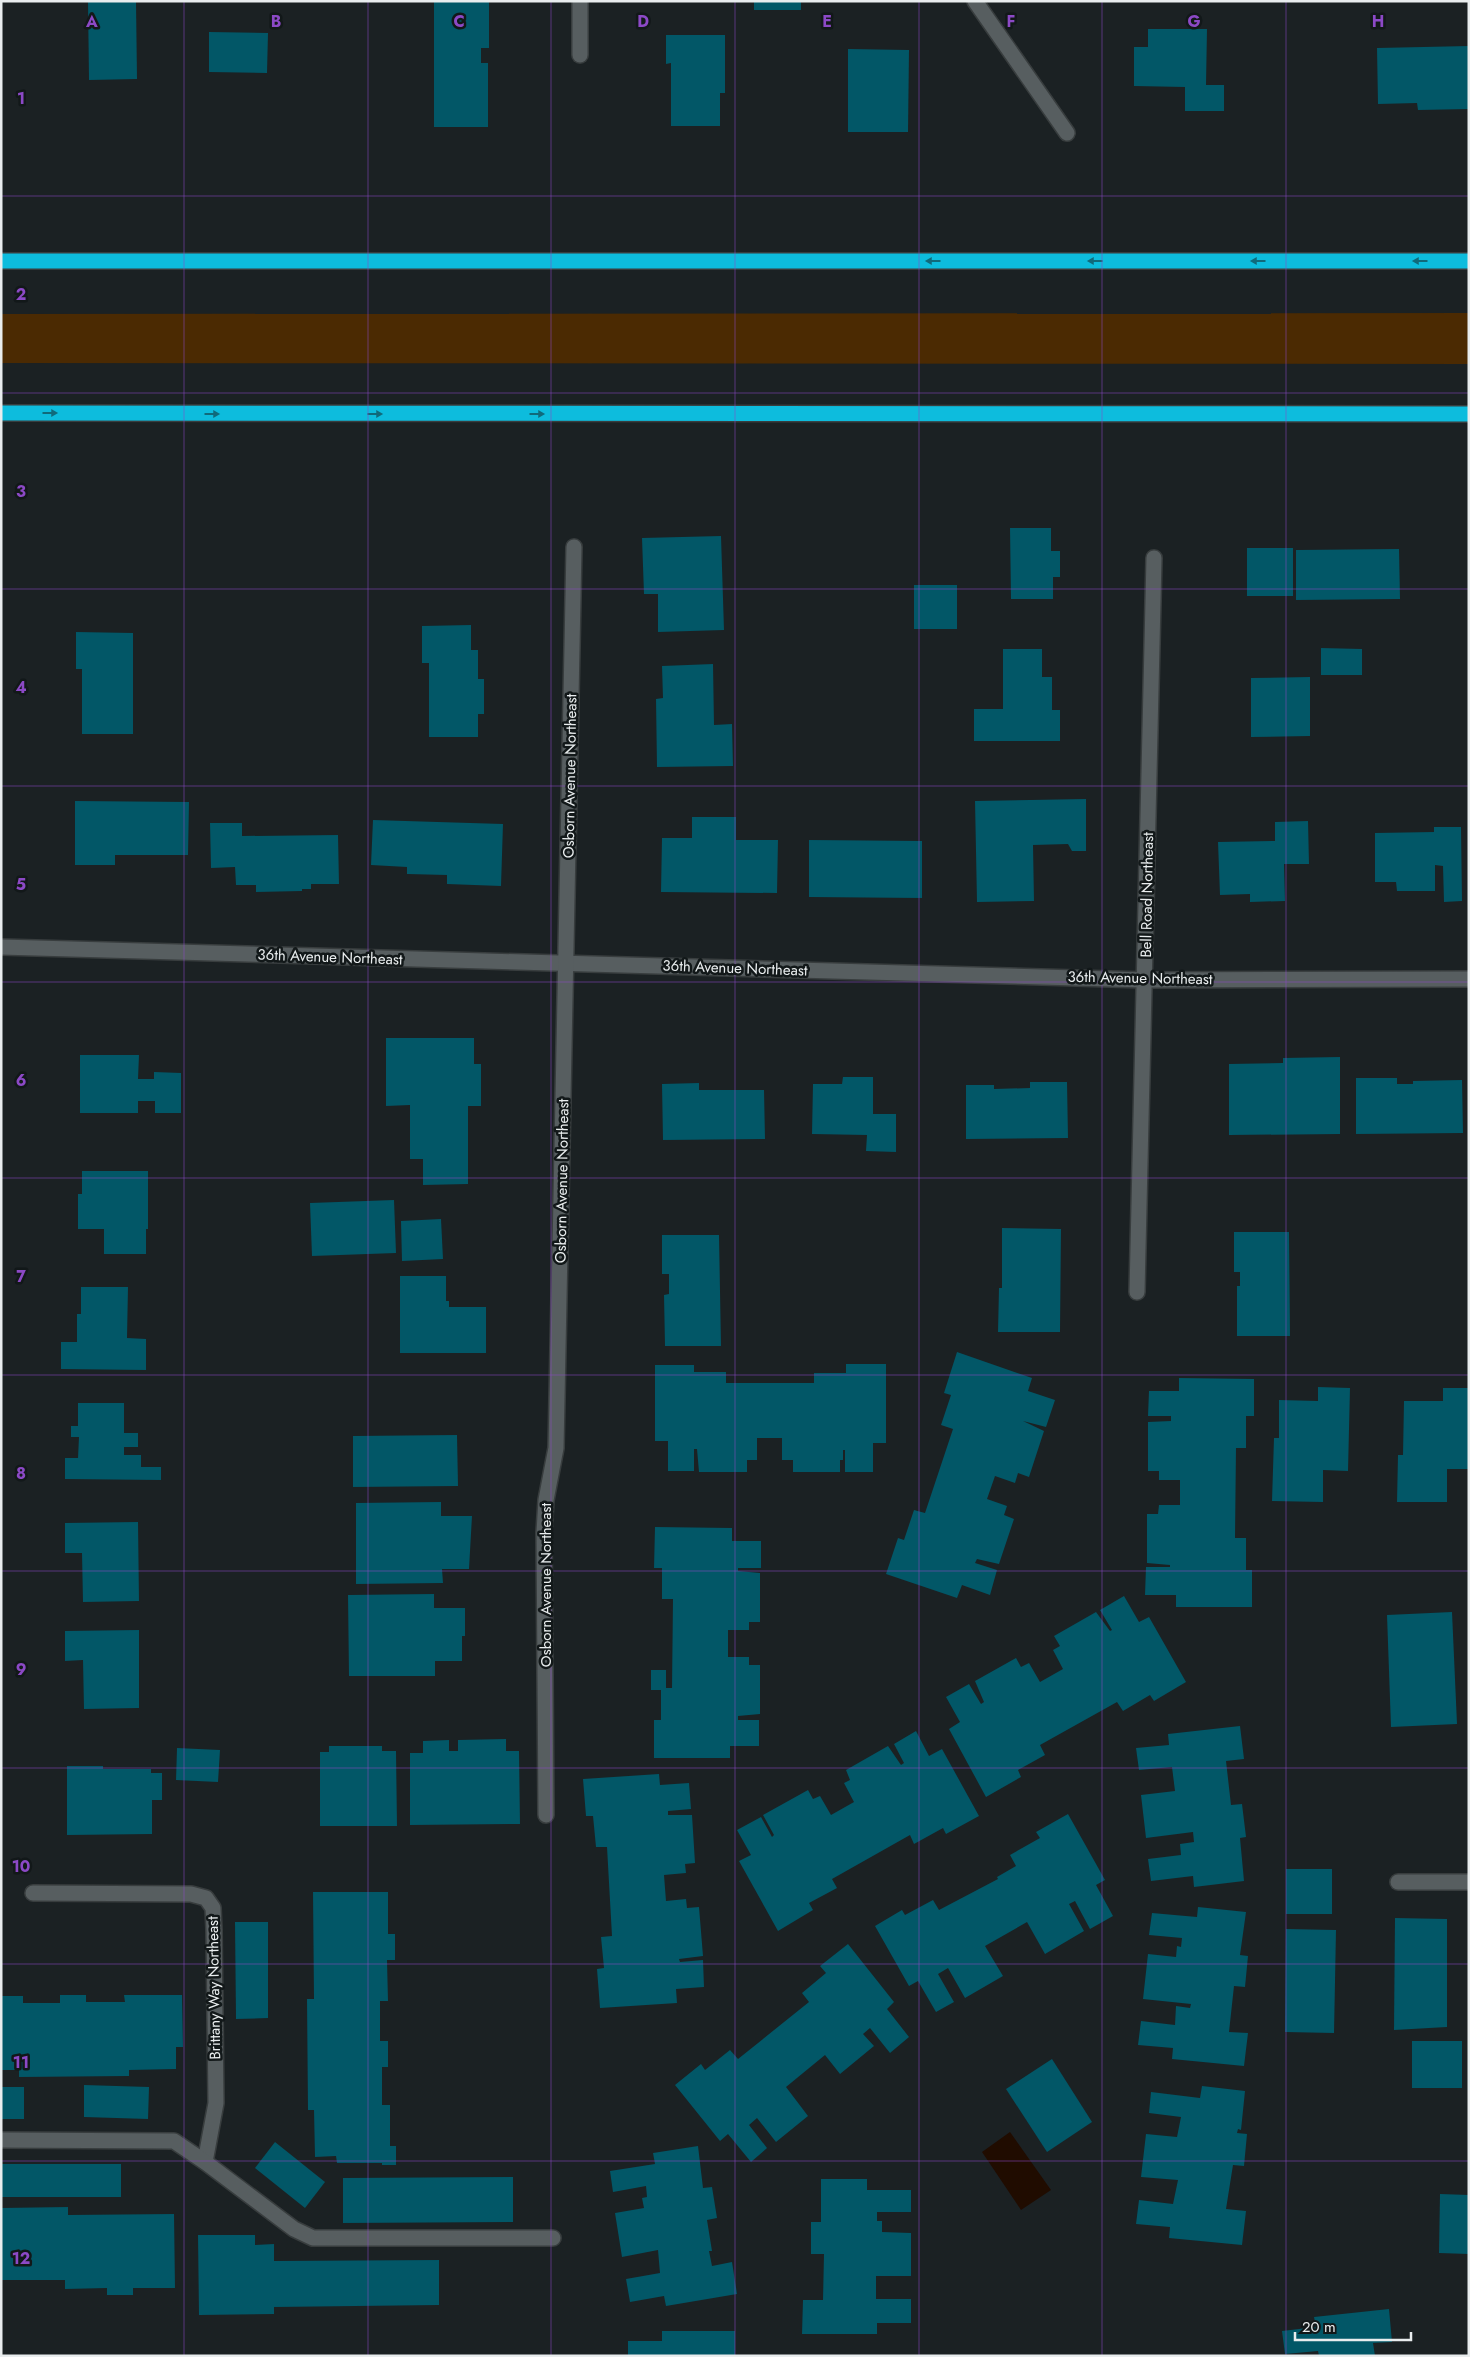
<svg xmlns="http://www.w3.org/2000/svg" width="1470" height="2357" viewBox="0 0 1470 2357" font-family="Jost,sans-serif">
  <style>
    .green { fill: #4b2a02 }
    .water { fill: #200c00 }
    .building { fill: #025767 }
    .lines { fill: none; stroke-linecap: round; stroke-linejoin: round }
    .minor-casing { stroke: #383d3e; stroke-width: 18 }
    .highway-casing { stroke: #383d3e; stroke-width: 18 }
    .minor { stroke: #575e60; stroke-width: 15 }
    .highway { stroke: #0dbcdd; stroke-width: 15 }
    .oneway { fill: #106a7b }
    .grid { fill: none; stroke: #8c49c6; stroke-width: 1; stroke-opacity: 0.55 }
    .labels { text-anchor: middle; stroke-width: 5; stroke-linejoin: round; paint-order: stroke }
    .street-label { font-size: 15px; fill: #e9edee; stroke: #121819 }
    .grid-label { font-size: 16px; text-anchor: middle; font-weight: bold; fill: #8c49c6; stroke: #121819; stroke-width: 5; stroke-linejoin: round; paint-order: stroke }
  </style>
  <rect width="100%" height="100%" fill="#1b2123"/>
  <!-- green -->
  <path class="green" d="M1469 313V364L1 363V314Z"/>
  <!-- water -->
  <path class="water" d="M1010 2132 1051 2190 1021 2210 982 2152Z"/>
  <!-- building -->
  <g class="building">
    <path d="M88 1H136L137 79 89 80Z"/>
    <path d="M434 1H489V48H481V63H488V127H434Z"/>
    <rect x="754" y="1" width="47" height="9"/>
    <path d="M1148 29H1207L1206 85H1224V111H1185V87L1134 86V47H1148Z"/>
    <path d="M209 32 268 33 267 73 209 72Z"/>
    <path d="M666 35H725V93H720V126H671V63L666 64Z"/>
    <path d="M1469 46V109L1418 110 1417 103 1378 104 1377 48Z"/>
    <path d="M848 49 909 50 908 132H848Z"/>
    <path d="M1010 528H1051V551H1060V577H1053V599H1011Z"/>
    <path d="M721 536 724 630 658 632V594H644L642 538Z"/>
    <rect x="1247" y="548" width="46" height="48"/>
    <path d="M1399 549 1400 599 1296 600V550Z"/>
    <rect x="914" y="585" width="43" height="44"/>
    <path d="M471 625V650H478V679H484V714H478V737H429V663H422V626Z"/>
    <path d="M76 632 133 633V734H82V669H76Z"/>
    <path d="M1321 648 1362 649V675H1321Z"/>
    <path d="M1003 649H1042V677H1052V710H1060V741H974V709H1003Z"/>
    <path d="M713 664 714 725 732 724 733 766 657 767 656 699 663 698 662 666Z"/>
    <path d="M1310 677V736L1251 737V678Z"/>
    <path d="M1086 799V851H1072L1068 844 1033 845 1034 901 977 902 975 801Z"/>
    <path d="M75 801 189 802 188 855H115V865H75Z"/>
    <path d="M692 817H736V840H778L777 893 661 892 662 838H692Z"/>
    <path d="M373 820 503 824 501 886 447 884V875L407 874V867L371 865Z"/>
    <path d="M1308 821 1309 864H1284L1285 901 1250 902V894L1220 895 1218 842 1275 841V822Z"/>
    <path d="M210 823H242V836L338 835 339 884H311V889H302V891L256 892V885H236L235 867 211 868Z"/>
    <path d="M1434 827H1461L1462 901 1444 902 1443 866 1435 865V891H1397L1396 882H1375V833L1434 832Z"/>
    <path d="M809 840 922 841V898L809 897Z"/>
    <path d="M386 1038H474V1064H481V1106H468V1184L423 1185V1159H410V1105L386 1106Z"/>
    <path d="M80 1055H139L138 1079H154V1072L181 1073V1113H155V1101H138V1113H80Z"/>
    <path d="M1340 1057V1134L1229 1135V1064L1283 1063V1058Z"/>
    <path d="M843 1077H873V1114H896V1152L866 1151 867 1135 812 1134 813 1084H842Z"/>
    <path d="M1356 1078H1397V1084H1413V1081L1462 1080 1463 1133 1356 1134Z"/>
    <path d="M1030 1082H1067L1068 1138 966 1139V1085H994V1089L1030 1088Z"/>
    <path d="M699 1083V1090H764L765 1139 663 1140 662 1084Z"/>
    <path d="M82 1171H148V1229H146V1254H104V1229H78V1194H82Z"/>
    <path d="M394 1200 396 1253 312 1256 310 1203Z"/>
    <path d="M441 1219 443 1259 402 1261 401 1221Z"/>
    <path d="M1002 1228 1061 1229 1060 1332H998L999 1288H1002Z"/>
    <path d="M1234 1232H1289L1290 1336H1237V1286H1240V1272H1234Z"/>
    <path d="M662 1235H719L721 1346H665L664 1295 669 1294V1274H662Z"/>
    <path d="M400 1276H446V1301H449V1307H486V1353H400Z"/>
    <path d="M81 1287H128L127 1338 146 1339V1370L61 1369V1342H77V1314H81Z"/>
    <path d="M957 1352 1032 1378 1028 1391 1055 1400 1046 1427 1023 1421 1044 1431 1029 1477 1018 1473 1015 1483 995 1476 987 1499 1007 1506 1004 1515 1014 1519 999 1564 977 1559 975 1563 997 1570 990 1595 962 1585 957 1598 886 1574 898 1538 904 1540 914 1510 925 1513 953 1429 941 1425 951 1395 944 1393Z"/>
    <path d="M846 1364H886V1443H873V1472H845V1450H843V1460H840V1472H793V1460H782V1438H757V1460H747V1472H699L697 1449H694V1471H668V1441H655V1365H694V1372H726V1383H814V1373H846Z"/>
    <path d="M1179 1378 1254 1379V1416H1246V1448H1236L1235 1538H1246V1570H1252V1607H1176V1595H1145L1146 1567H1170V1565L1147 1563V1514H1158L1159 1505H1180V1480H1159V1471H1148V1422L1171 1421V1416H1148L1149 1391H1179Z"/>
    <path d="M1318 1387 1350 1388 1348 1471 1323 1470V1502L1272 1501 1274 1438H1279V1400L1318 1401Z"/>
    <path d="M1443 1388H1469V1469H1447V1502H1397L1398 1455H1403L1404 1401H1443Z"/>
    <path d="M78 1403H124V1433H138V1447H124V1455H141V1467H161V1480L65 1479V1458H78L79 1437H71V1426H78Z"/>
    <path d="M457 1435 458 1486 353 1487V1436Z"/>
    <path d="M441 1502V1516H472L469 1569H442L443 1583 356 1584V1503Z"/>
    <path d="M138 1522 139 1601 83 1602 82 1553H65V1523Z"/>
    <path d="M655 1527 732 1528V1541H761V1568H738V1571L760 1573V1622H749V1630H728V1657H749V1665H760V1714L738 1716V1720H759V1746H730V1758H654V1720H661V1690H651V1670H666V1688H672L673 1599H662V1568H654Z"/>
    <path d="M434 1594V1608H465V1636H462V1661H435V1676H349L348 1595Z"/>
    <path d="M1124 1596 1139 1622 1149 1617 1186 1682 1154 1701 1150 1695 1123 1711 1117 1702 1040 1745 1045 1755 1018 1770 1021 1777 986 1797 949 1729 960 1722 946 1697 969 1684 981 1704 984 1702 975 1681 1016 1658 1021 1667 1029 1663 1040 1682 1063 1669 1053 1650 1060 1646 1054 1636 1096 1612 1110 1631 1112 1630 1100 1610Z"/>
    <path d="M1452 1612 1457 1724 1391 1727 1387 1615Z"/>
    <path d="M139 1630V1708L84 1709 83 1660 65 1661V1631Z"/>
    <path d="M1240 1726 1244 1759 1226 1761 1231 1805 1242 1804 1246 1837 1240 1838 1244 1881 1194 1887 1193 1876 1151 1881 1148 1859 1181 1855 1180 1844 1194 1842 1193 1832 1146 1838 1141 1795 1175 1791 1172 1767 1139 1770 1136 1748 1169 1745 1168 1734Z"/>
    <path d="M916 1731 929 1756 942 1749 979 1816 946 1834 943 1828 914 1844 910 1835 832 1879 837 1888 809 1903 813 1910 778 1931 739 1861 751 1855 737 1830 761 1817 772 1837 774 1835 763 1815 808 1790 813 1799 820 1796 831 1815 854 1802 844 1783 850 1780 846 1770 888 1746 901 1765 904 1763 894 1744Z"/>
    <path d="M506 1739V1751H519L520 1824 410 1825V1753H423V1741L449 1740V1751H458V1740Z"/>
    <path d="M329 1746H382V1751H396L397 1826H320V1752H329Z"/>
    <path d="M177 1748 220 1750 218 1782 176 1780Z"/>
    <path d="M67 1766H103V1769H151V1773H162V1800H152V1834L67 1835Z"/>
    <path d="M659 1774 660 1785 689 1783 691 1809 668 1811V1815H692L695 1863 685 1864 686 1873 664 1875 666 1901 686 1899 687 1908 699 1907 703 1956 679 1959 680 1962 703 1960 704 1987 676 1989 677 2003 600 2008 597 1969 604 1968 601 1937 612 1936 607 1847H596L593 1816H586L583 1779Z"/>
    <path d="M1068 1814 1105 1880 1096 1885 1113 1916 1090 1929 1075 1901 1069 1904 1084 1931 1045 1954 1027 1922 985 1946 1003 1976 965 1998 948 1968 938 1974 954 2002 936 2012 918 1981 909 1986 875 1926 902 1910 905 1915 933 1900 939 1910 998 1879 997 1877 1016 1866 1010 1855 1040 1838 1036 1832Z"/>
    <rect x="1286" y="1869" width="46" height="45"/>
    <path d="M313 1892H388V1934H395V1960H387L388 2001H380V2041H388V2067H382V2105H390V2146H396V2165H382V2163H337L336 2156 315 2157 314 2110H308L307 1999H314Z"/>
    <path d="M1198 1907 1246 1912 1240 1955 1248 1956 1245 1987 1234 1986 1229 2032 1248 2033 1244 2066 1172 2059 1173 2048 1138 2045 1141 2021 1175 2025 1176 2006 1190 2008 1191 2004 1143 1999 1148 1954 1176 1957 1177 1946 1181 1947 1182 1938 1149 1935 1152 1913 1197 1917Z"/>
    <path d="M1395 1918 1447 1919V2027L1394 2030Z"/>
    <path d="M235 1922H268V2018L236 2019Z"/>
    <path d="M1286 1929 1336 1930 1334 2033 1285 2032Z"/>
    <path d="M848 1944 894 2002 887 2009 909 2037 890 2053 870 2028 863 2034 874 2046 840 2074 825 2055 786 2087 808 2116 776 2142 757 2118 749 2125 767 2148 751 2162 728 2134 720 2141 675 2085 701 2064 705 2070 730 2050 738 2059 809 2002 802 1993 826 1973 820 1966Z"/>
    <path d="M60 1995H86V2002H125L124 1995H182L183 2047H176V2069L129 2070V2076L19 2077V2070H1V1996H23V2003H60Z"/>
    <rect x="1412" y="2041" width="50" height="47"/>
    <path d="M1052 2059 1092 2122 1047 2152 1006 2089Z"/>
    <path d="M84 2085 149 2087 148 2119 84 2117Z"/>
    <path d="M1202 2086 1245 2091 1241 2130 1238 2129 1237 2133 1247 2134 1244 2166 1233 2165 1226 2209 1246 2211 1242 2245 1169 2238 1170 2227 1136 2224 1139 2200 1173 2204 1178 2180 1141 2177 1146 2134 1177 2137 1181 2117 1149 2113 1151 2092 1200 2098Z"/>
    <rect x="1" y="2087" width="23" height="32"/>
    <path d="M275 2142 325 2182 305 2208 255 2168Z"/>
    <path d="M698 2146 703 2188 712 2187 717 2218 707 2220 712 2251H709L712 2266 732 2262 737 2294 666 2306 664 2296 630 2302 626 2279 660 2273 658 2250 622 2257 615 2213 644 2208 642 2198 647 2197 646 2186 613 2192 610 2171 655 2164 653 2153Z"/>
    <rect x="1" y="2164" width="120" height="33"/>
    <path d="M513 2177V2222L343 2223V2178Z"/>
    <path d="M821 2179H867V2190H911V2212H877V2221H882V2232L911 2233V2276H876V2299H911V2323H877V2334H802L803 2300H823L824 2254H811V2222H821Z"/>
    <path d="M1440 2194 1469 2195V2254L1439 2253Z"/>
    <path d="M68 2207V2215L174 2214 175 2288H133V2295H107V2288L65 2289V2280H1V2208Z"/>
    <path d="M198 2235H255V2245L274 2244V2261L439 2260V2305L274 2307V2314L199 2315Z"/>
    <path d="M1389 2309 1392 2342 1373 2343 1375 2356H1319L1318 2351 1285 2354 1282 2331 1316 2327 1314 2317Z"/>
    <path d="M662 2331H735V2356H628V2341H662Z"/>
  </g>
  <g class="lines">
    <defs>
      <g id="minor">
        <path d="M580 1V55"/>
        <path d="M975 1 1067 133"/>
        <path d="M1 947 1145 980 1469 979"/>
        <path d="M1137 1292 1154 558"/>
        <path d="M546 1815 544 1532 546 1500 556 1448 574 547"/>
        <path d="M1398 1882H1469"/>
        <path d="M33 1893 191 1894 206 1898 213 1908 214 1930 216 2103 205 2162"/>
        <path d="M1 2140 174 2141 205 2162 294 2229 313 2238H553"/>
      </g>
      <g id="highway">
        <path d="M1 261H1469"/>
        <path d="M1 413 1469 414"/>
      </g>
    </defs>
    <!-- minor casing -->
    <use href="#minor" class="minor-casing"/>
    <!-- highway casing -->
    <use href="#highway" class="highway-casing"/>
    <!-- minor -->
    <use href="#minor" class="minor"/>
    <!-- highway -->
    <use href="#highway" class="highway"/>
  </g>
  <!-- one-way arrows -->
  <defs><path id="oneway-solid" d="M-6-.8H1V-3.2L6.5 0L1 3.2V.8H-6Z" transform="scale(1.25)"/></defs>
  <g class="oneway">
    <use href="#oneway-solid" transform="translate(933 261) rotate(180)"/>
    <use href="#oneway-solid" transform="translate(1095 261) rotate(180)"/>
    <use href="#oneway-solid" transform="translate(1258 261) rotate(180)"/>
    <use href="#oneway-solid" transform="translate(1420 261) rotate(180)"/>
    <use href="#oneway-solid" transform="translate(50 413)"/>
    <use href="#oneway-solid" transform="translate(212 414)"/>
    <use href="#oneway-solid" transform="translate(375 414)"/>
    <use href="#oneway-solid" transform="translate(537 414)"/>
  </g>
  <!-- grid -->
  <path class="grid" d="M184 1V2356M368 1V2356M551 1V2356M735 1V2356M919 1V2356M1102 1V2356M1286 1V2356M1 196H1469M1 393H1469M1 589H1469M1 786H1469M1 982H1469M1 1178H1469M1 1375H1469M1 1571H1469M1 1768H1469M1 1964H1469M1 2161H1469"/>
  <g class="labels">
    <!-- street labels -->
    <g class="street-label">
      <text transform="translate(570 776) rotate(-89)" y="5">Osborn Avenue Northeast</text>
      <text transform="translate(1147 895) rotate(-89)" y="5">Bell Road Northeast</text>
      <text transform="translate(330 957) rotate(2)" y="5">36th Avenue Northeast</text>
      <text transform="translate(735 968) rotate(2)" y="5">36th Avenue Northeast</text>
      <text transform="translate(1140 978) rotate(1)" y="5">36th Avenue Northeast</text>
      <text transform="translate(562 1181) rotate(-89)" y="5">Osborn Avenue Northeast</text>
      <text transform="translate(546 1585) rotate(-90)" y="5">Osborn Avenue Northeast</text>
      <text transform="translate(214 1988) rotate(-91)" y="5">Brittany Way Northeast</text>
    </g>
  </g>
  <g class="grid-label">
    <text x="92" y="27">A</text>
    <text x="276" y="27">B</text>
    <text x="459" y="27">C</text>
    <text x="643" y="27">D</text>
    <text x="827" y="27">E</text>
    <text x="1011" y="27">F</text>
    <text x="1194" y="27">G</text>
    <text x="1378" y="27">H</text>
    <text x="21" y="104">1</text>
    <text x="21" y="300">2</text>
    <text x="21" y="497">3</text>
    <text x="21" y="693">4</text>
    <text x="21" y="890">5</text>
    <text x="21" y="1086">6</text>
    <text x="21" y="1282">7</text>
    <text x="21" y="1479">8</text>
    <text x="21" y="1675">9</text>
    <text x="21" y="1872">10</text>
    <text x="21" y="2068">11</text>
    <text x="21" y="2264">12</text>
  </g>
  <!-- border -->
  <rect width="1470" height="2357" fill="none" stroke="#e9edee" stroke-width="5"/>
  <!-- scale -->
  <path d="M1295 2332v8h116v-8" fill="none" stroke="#e9edee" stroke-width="2.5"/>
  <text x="1302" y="2332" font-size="15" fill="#e9edee" stroke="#121819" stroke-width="4" paint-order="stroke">20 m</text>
</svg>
